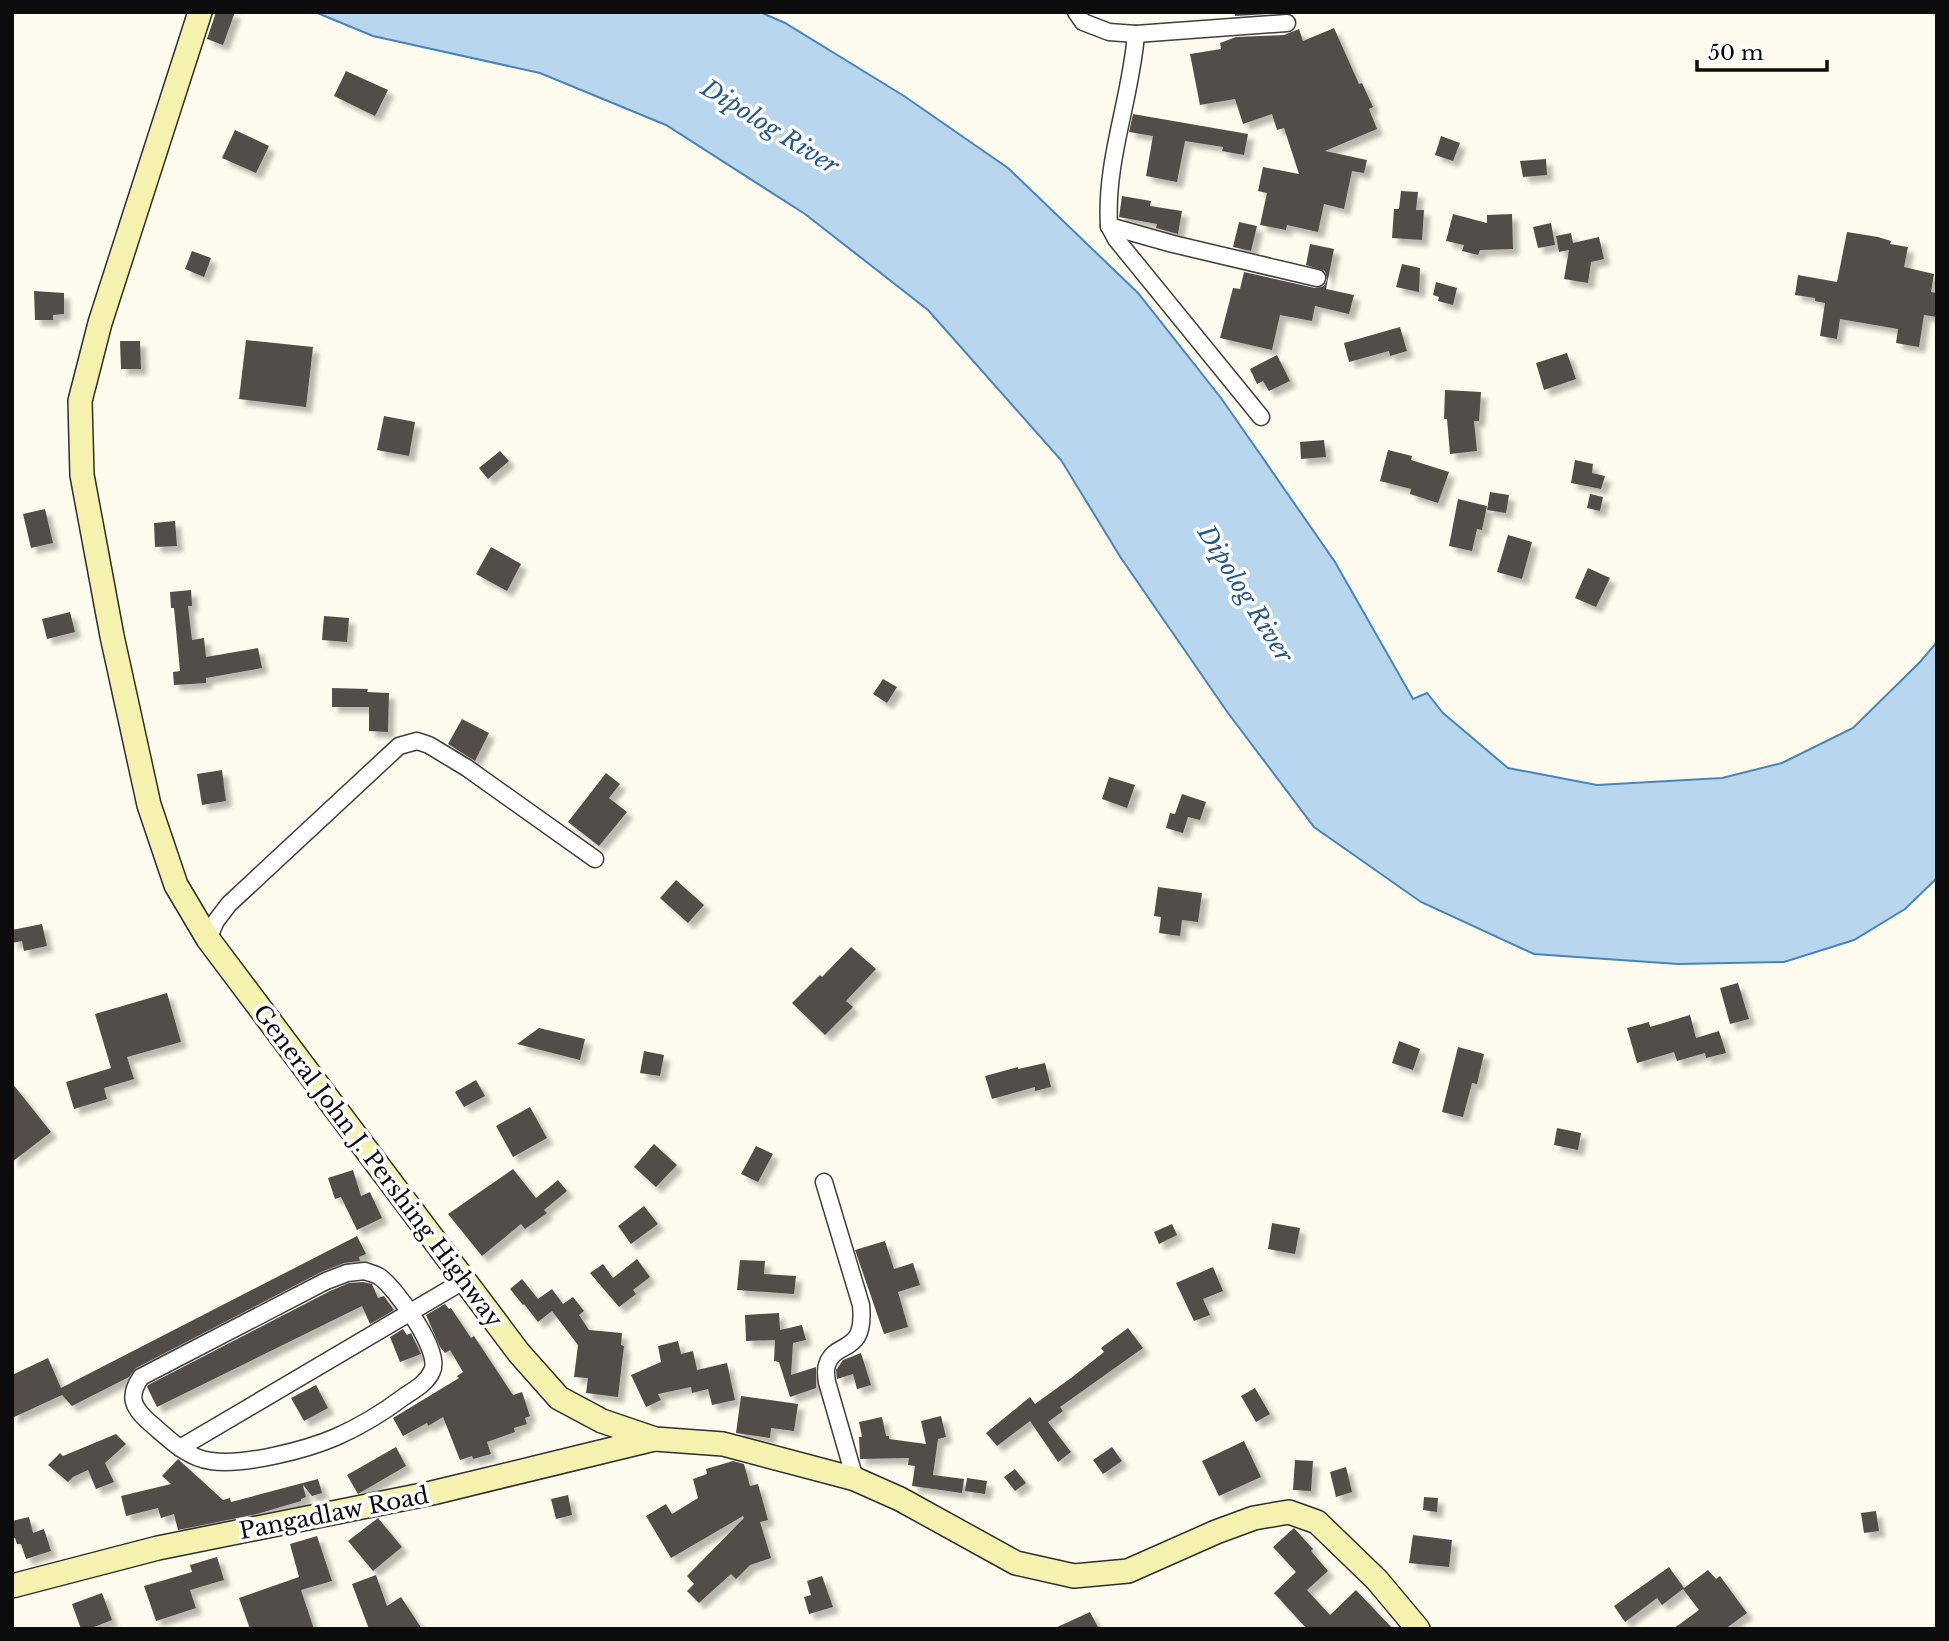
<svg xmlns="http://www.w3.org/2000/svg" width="1949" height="1641" viewBox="0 0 1949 1641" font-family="'Libre Baskerville',serif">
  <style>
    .water { fill: #b8d6ee; stroke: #4885bb; stroke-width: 2 }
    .building { fill: #534e4a; filter: url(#shadow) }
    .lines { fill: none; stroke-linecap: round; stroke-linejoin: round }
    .street-casing { stroke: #3f3f3f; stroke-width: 19 }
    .secondary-casing { stroke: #2e2e2e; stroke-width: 26 }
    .street { stroke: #fff; stroke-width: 16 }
    .secondary { stroke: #f5f2b0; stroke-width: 23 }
    .labels { text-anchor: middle; stroke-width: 7; stroke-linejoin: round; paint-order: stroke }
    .street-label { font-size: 23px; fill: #0c0c0c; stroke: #fff }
    .water-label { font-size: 24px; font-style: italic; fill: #25588d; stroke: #fff }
  </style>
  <defs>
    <filter id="shadow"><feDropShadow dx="6" dy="6" stdDeviation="2" flood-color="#0004"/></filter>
  </defs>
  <rect width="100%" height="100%" fill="#fdfbed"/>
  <!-- water -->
  <path class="water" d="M315 12H760L785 23 904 96 1008 168 1138 293 1221 398 1335 562 1413 699 1427 693 1443 713 1508 768 1597 785 1722 778 1782 763 1853 728 1920 662 1937 642V878L1905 909 1854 940 1784 962 1678 964 1534 954 1421 902 1314 827 1228 713 1121 558 1061 460 928 310 805 214 666 125 540 73 373 36Z"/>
  <!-- building -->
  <g class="building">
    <path d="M216 12H235L223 45 207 39Z"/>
    <path d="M1235 12H1284V13L1235 16Z"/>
    <path d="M1334 28 1359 84 1362 83 1373 107 1369 109 1377 129 1325 151 1367 160 1364 173 1352 171 1344 209 1324 204 1318 232 1287 225 1286 230 1260 225 1267 193 1258 191 1263 167 1299 174 1284 128 1277 130 1272 114 1243 124 1235 99 1200 105 1190 54 1221 49 1220 43 1236 37 1284 35 1299 29 1303 41Z"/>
    <path d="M346 71 388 90 375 116 334 96Z"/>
    <path d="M1133 114 1248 134 1244 155 1222 151 1223 147 1185 141 1177 182 1146 176 1153 136 1129 132Z"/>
    <path d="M235 130 269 146 256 173 222 158Z"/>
    <path d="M1441 136 1460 143 1453 161 1435 155Z"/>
    <path d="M1546 159 1547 175 1523 177 1520 161Z"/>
    <path d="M1401 191 1418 192 1416 210H1424L1422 240 1392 238 1394 209H1399Z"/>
    <path d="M1122 196 1151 201 1150 206 1182 211 1178 234 1156 228 1157 224 1119 217Z"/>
    <path d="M1453 214 1487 223V215L1512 214 1513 249 1480 250 1478 255 1462 251 1464 245 1446 241Z"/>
    <path d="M1239 222 1257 226 1251 251 1233 247Z"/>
    <path d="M1551 223 1555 245 1538 248 1533 227Z"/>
    <path d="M1847 232 1878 237 1891 241 1890 244 1908 247 1904 267 1934 274 1931 292 1937 293V317L1924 315 1919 347 1896 343 1898 329 1840 319 1837 339 1820 336 1825 303 1815 301V298L1795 295 1798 275 1837 282Z"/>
    <path d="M1571 233 1573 243 1599 237 1604 259 1591 262 1588 283 1564 279 1569 250 1559 252 1556 236Z"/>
    <path d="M1310 244 1334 249 1326 289 1354 295 1349 314 1315 306 1312 321 1280 315 1272 350 1220 338 1233 288 1240 289 1244 272 1315 288 1324 286 1327 280 1325 271 1306 265Z"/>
    <path d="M192 251 211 258 204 277 185 269Z"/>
    <path d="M1402 264 1420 268 1419 292 1396 287Z"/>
    <path d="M1436 282 1457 288 1453 305 1438 301 1439 297 1433 295Z"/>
    <path d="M34 291 64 293V314L53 315V320H35Z"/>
    <path d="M1400 327 1407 351 1390 356 1389 351 1349 362 1344 343Z"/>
    <path d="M246 340 313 347 306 407 239 399Z"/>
    <path d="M120 341H140L141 369H121Z"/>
    <path d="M1567 353 1576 379 1544 390 1536 363Z"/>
    <path d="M1277 355 1290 381 1269 391 1263 381 1257 384 1250 369Z"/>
    <path d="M1445 390 1481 392 1479 421H1474L1477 451 1450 454 1447 419H1444Z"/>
    <path d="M384 416 415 422 409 456 377 450Z"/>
    <path d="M1324 440 1326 457 1301 459 1300 442Z"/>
    <path d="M1388 450 1412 456 1411 460 1449 472 1438 503 1410 494 1411 489 1380 481Z"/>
    <path d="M500 451 509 461 488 479 479 468Z"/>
    <path d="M1575 460 1593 464 1592 473 1605 476 1601 489 1571 483Z"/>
    <path d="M1490 492 1509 495 1506 513 1487 510Z"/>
    <path d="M1590 494 1603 497 1600 511 1587 508Z"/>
    <path d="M1458 499 1487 506 1482 530 1477 529 1472 551 1449 546Z"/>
    <path d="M45 509 53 543 31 548 23 514Z"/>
    <path d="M175 521 177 546 155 547 154 523Z"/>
    <path d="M1508 535 1532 542 1522 579 1497 572Z"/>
    <path d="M491 547 521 564 507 591 476 574Z"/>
    <path d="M1588 568 1610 578 1596 607 1575 598Z"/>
    <path d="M191 590 192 606H188L192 640 204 638 206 657 258 648 262 668 206 678V683L174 685 173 672 180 671 174 608H171L170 592Z"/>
    <path d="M70 612 75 632 47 639 42 619Z"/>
    <path d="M324 616 349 618 347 642 322 640Z"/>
    <path d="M883 679 897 687 887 703 873 694Z"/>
    <path d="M332 688 368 689 367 692 389 693 388 732 369 731V707H332Z"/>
    <path d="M462 719 489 733 475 761 448 744Z"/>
    <path d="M222 770 226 801 202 805 197 774Z"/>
    <path d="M606 773 620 784 609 798 627 812 599 846 568 822Z"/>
    <path d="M1109 777 1135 785 1127 808 1102 799Z"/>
    <path d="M1182 794 1206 802 1200 820 1188 817 1183 833 1166 828 1170 813 1175 814Z"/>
    <path d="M676 880 704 905 688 923 660 898Z"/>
    <path d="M1158 887 1202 893 1198 922 1182 920 1180 936 1159 933 1161 917 1154 916Z"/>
    <path d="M42 924 47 946 24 951 22 941 12 943V930Z"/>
    <path d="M851 947 876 969 846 1001 853 1007 825 1035 792 1003 820 975 822 977Z"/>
    <path d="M1738 983 1749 1019 1730 1024 1720 988Z"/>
    <path d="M167 993 181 1042 127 1057 134 1079 104 1088 107 1099 74 1109 66 1082 111 1068 95 1014Z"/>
    <path d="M1690 1015 1696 1038 1719 1031 1726 1053 1706 1058 1705 1053 1677 1061 1674 1052 1637 1063 1627 1028 1649 1022 1650 1027Z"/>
    <path d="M539 1028 585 1039 580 1060 517 1044Z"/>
    <path d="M1399 1041 1420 1049 1413 1070 1392 1063Z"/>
    <path d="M1458 1047 1484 1054 1477 1084 1472 1083 1463 1117 1442 1112Z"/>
    <path d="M644 1051 664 1055 660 1076 640 1073Z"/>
    <path d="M1045 1063 1051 1087 1035 1091V1087L992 1099 985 1076 1018 1067V1069Z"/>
    <path d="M476 1080 485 1096 464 1107 455 1092Z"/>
    <path d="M12 1083 51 1132 12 1162Z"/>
    <path d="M530 1107 547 1138 513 1157 496 1126Z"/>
    <path d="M1557 1128 1581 1133 1578 1150 1554 1145Z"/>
    <path d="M654 1144 677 1165 656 1187 634 1167Z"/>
    <path d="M756 1146 773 1154 758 1182 741 1174Z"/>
    <path d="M513 1169 536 1198 558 1180 567 1191 544 1210 547 1213 525 1229 521 1224 482 1256 448 1214Z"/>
    <path d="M353 1170 361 1196 370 1192 382 1218 357 1230 341 1197 335 1199 328 1178Z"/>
    <path d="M644 1206 658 1224 631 1244 618 1226Z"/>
    <path d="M1272 1223 1300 1228 1295 1254 1268 1249Z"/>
    <path d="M1172 1224 1177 1235 1159 1244 1154 1232Z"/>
    <path d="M357 1236 366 1254 359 1257 360 1261 344 1263 321 1272 136 1368 129 1377 72 1406 62 1395 12 1418V1375L48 1358 61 1388Z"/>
    <path d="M885 1241 894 1269 913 1263 920 1285 898 1292 908 1327 884 1334 855 1250Z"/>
    <path d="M637 1259 650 1277 633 1290 636 1294 619 1307 590 1273 603 1264 613 1278Z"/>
    <path d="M740 1260 765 1261 764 1274 796 1276 794 1294 737 1290Z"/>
    <path d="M1213 1267 1223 1291 1203 1299 1210 1315 1194 1321 1176 1283Z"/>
    <path d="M522 1279 538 1299 552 1289 563 1304 573 1297 584 1311 579 1315 589 1330 622 1333 621 1345 624 1346 618 1397 586 1393 588 1378 574 1377 578 1345 552 1311 538 1322 524 1304 523 1305 510 1289Z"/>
    <path d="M363 1282 372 1284 378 1298 384 1296 394 1310 370 1324 362 1306 157 1407 147 1387 148 1385 330 1291 349 1283Z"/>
    <path d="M445 1304 449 1309 451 1308 471 1338 474 1336 513 1395 522 1392 530 1416 525 1418 527 1424 514 1428 515 1432 487 1442 491 1454 473 1459 472 1456 460 1460 443 1417 428 1426 427 1423 403 1436 393 1418 459 1378 457 1376 463 1372 450 1350 445 1353 440 1347 426 1315Z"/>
    <path d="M779 1313 780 1330 802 1325 806 1340 793 1343 791 1375 816 1367V1388L790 1397 779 1362 774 1361 775 1340 746 1341 745 1315Z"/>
    <path d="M1128 1328 1143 1348 1060 1407 1063 1411 1048 1422 1071 1452 1058 1462 1030 1421 997 1446 986 1433 1030 1397 1035 1404 1071 1378 1104 1352 1101 1348Z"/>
    <path d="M403 1329 407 1335 411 1333 421 1354 400 1362 390 1337Z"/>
    <path d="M678 1341 681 1354 693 1351 697 1370 727 1363 735 1400 712 1405 708 1389 692 1393 691 1387 658 1394 661 1400 646 1407 631 1375 661 1362 658 1346Z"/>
    <path d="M861 1353 871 1385 857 1389 853 1374 837 1379 836 1370 843 1360Z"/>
    <path d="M316 1385 328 1408 304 1421 291 1398Z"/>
    <path d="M1255 1388 1270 1414 1256 1422 1241 1396Z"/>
    <path d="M741 1396 798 1404 794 1431 771 1428 770 1438 736 1433Z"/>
    <path d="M941 1416 946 1437 938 1439 933 1475 964 1479 962 1493 912 1486 915 1466 908 1465 909 1458 860 1459 859 1437H862L859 1422 882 1417 886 1436H889V1439L926 1444 921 1421Z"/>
    <path d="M116 1434 126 1444 105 1463 114 1482 96 1489 88 1470 73 1477 68 1482 48 1465 60 1453 63 1456Z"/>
    <path d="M1244 1441 1261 1477 1219 1496 1202 1461Z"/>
    <path d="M396 1447 406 1466 358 1494 347 1475Z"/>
    <path d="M1112 1447 1122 1461 1103 1474 1093 1460Z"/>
    <path d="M178 1459 223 1500 230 1498 231 1502 318 1479 322 1493 312 1496 303 1485 306 1497 301 1499V1501L257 1514 178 1530 174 1514 161 1518 158 1508 126 1516 121 1496 171 1484 162 1476Z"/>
    <path d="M1295 1460 1313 1461 1311 1491 1293 1490Z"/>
    <path d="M733 1461 744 1464 750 1486 758 1484 768 1520 760 1522 771 1558 750 1565 736 1579 731 1574 699 1603 687 1591 694 1584 687 1576 744 1518 743 1516 671 1558 646 1516 666 1504 672 1514 698 1498 693 1479 707 1474 706 1469Z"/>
    <path d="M1346 1467 1352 1492 1336 1497 1330 1472Z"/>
    <path d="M1015 1469 1026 1483 1015 1491 1004 1477Z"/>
    <path d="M967 1478 987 1481 985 1494 965 1491Z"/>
    <path d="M568 1495 572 1515 556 1519 551 1499Z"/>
    <path d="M1424 1497 1438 1498 1437 1512 1423 1510Z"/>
    <path d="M1876 1511 1879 1531 1864 1533 1861 1513Z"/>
    <path d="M29 1517 33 1533 44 1529 51 1551 26 1559 21 1544H17L15 1538 12 1539V1521Z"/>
    <path d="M378 1518 402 1547 373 1571 348 1541Z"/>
    <path d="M1294 1528 1313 1549 1311 1551 1328 1571 1307 1590 1330 1615 1356 1590 1393 1629H1307L1274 1593 1296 1572 1273 1547Z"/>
    <path d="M1413 1535 1452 1540 1449 1567 1409 1563Z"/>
    <path d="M317 1536 332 1581 301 1590 314 1629H250L239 1598 299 1577 290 1544Z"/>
    <path d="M217 1557 224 1580 190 1590 196 1608 156 1621 144 1586 192 1572 190 1565Z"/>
    <path d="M1669 1567 1684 1588 1708 1570 1716 1579 1720 1576 1747 1613 1725 1629H1673L1699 1610 1683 1589 1662 1605 1657 1598 1625 1622 1614 1606Z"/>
    <path d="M376 1575 387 1606 401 1597 422 1629H369L352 1584Z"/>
    <path d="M822 1576 833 1607 809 1614 804 1597 811 1595 807 1581Z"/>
    <path d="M102 1593 112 1620 89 1629H81L72 1604Z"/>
    <path d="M1090 1612 1099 1629H1053Z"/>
  </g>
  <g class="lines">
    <defs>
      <g id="street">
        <path d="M1076 12 1083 22 1109 32 1136 34 1287 23"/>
        <path d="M1136 34C1131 99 1105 160 1109 226L1173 244 1317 278"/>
        <path d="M1109 226 1116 239 1261 417"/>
        <path d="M208 939 216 921 229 904 399 746 417 741 429 745 467 768 595 859"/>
        <path d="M824 1182 861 1305C866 1357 835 1339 827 1365 825 1370 826 1376 827 1382L855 1479"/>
        <path d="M365 1271C369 1273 376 1274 380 1277 396 1289 442 1351 432 1371 427 1383 414 1390 405 1396 385 1411 359 1427 336 1437 306 1450 243 1466 211 1461 186 1458 167 1437 149 1422 132 1407 128 1396 141 1377L326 1281 347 1273Z"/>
        <path d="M180 1448 465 1280"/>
      </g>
      <g id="secondary">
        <path d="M200 12 100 323 80 401 82 475 112 636 149 805 176 885 208 939 519 1353 559 1398 602 1421 655 1439 723 1444 855 1479 900 1499 1016 1563 1074 1576 1128 1571 1216 1532 1254 1518 1289 1512 1317 1522 1377 1580 1418 1629"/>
        <path d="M12 1586 158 1548 432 1493 654 1439"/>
      </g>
    </defs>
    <!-- street casing -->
    <use href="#street" class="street-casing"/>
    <!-- secondary casing -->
    <use href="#secondary" class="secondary-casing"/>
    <!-- street -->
    <use href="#street" class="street"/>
    <!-- secondary -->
    <use href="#secondary" class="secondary"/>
  </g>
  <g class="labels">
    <!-- street labels -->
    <g class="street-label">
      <text transform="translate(378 1166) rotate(53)" y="8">General John J. Pershing Highway</text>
      <text transform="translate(334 1513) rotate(-11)" y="8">Pangadlaw Road</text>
    </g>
    <!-- water labels -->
    <g class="water-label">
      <text transform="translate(770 127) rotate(32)" y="8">Dipolog River</text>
      <text transform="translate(1245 594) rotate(58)" y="8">Dipolog River</text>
    </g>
  </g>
  <!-- border -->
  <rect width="1949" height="1641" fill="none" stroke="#0c0c0c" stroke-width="28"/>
  <!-- scale -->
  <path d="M1697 60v10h130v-10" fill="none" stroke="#0c0c0c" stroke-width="3.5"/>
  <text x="1708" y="60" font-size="21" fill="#0c0c0c" stroke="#ffffff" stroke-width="5" paint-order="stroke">50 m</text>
</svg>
